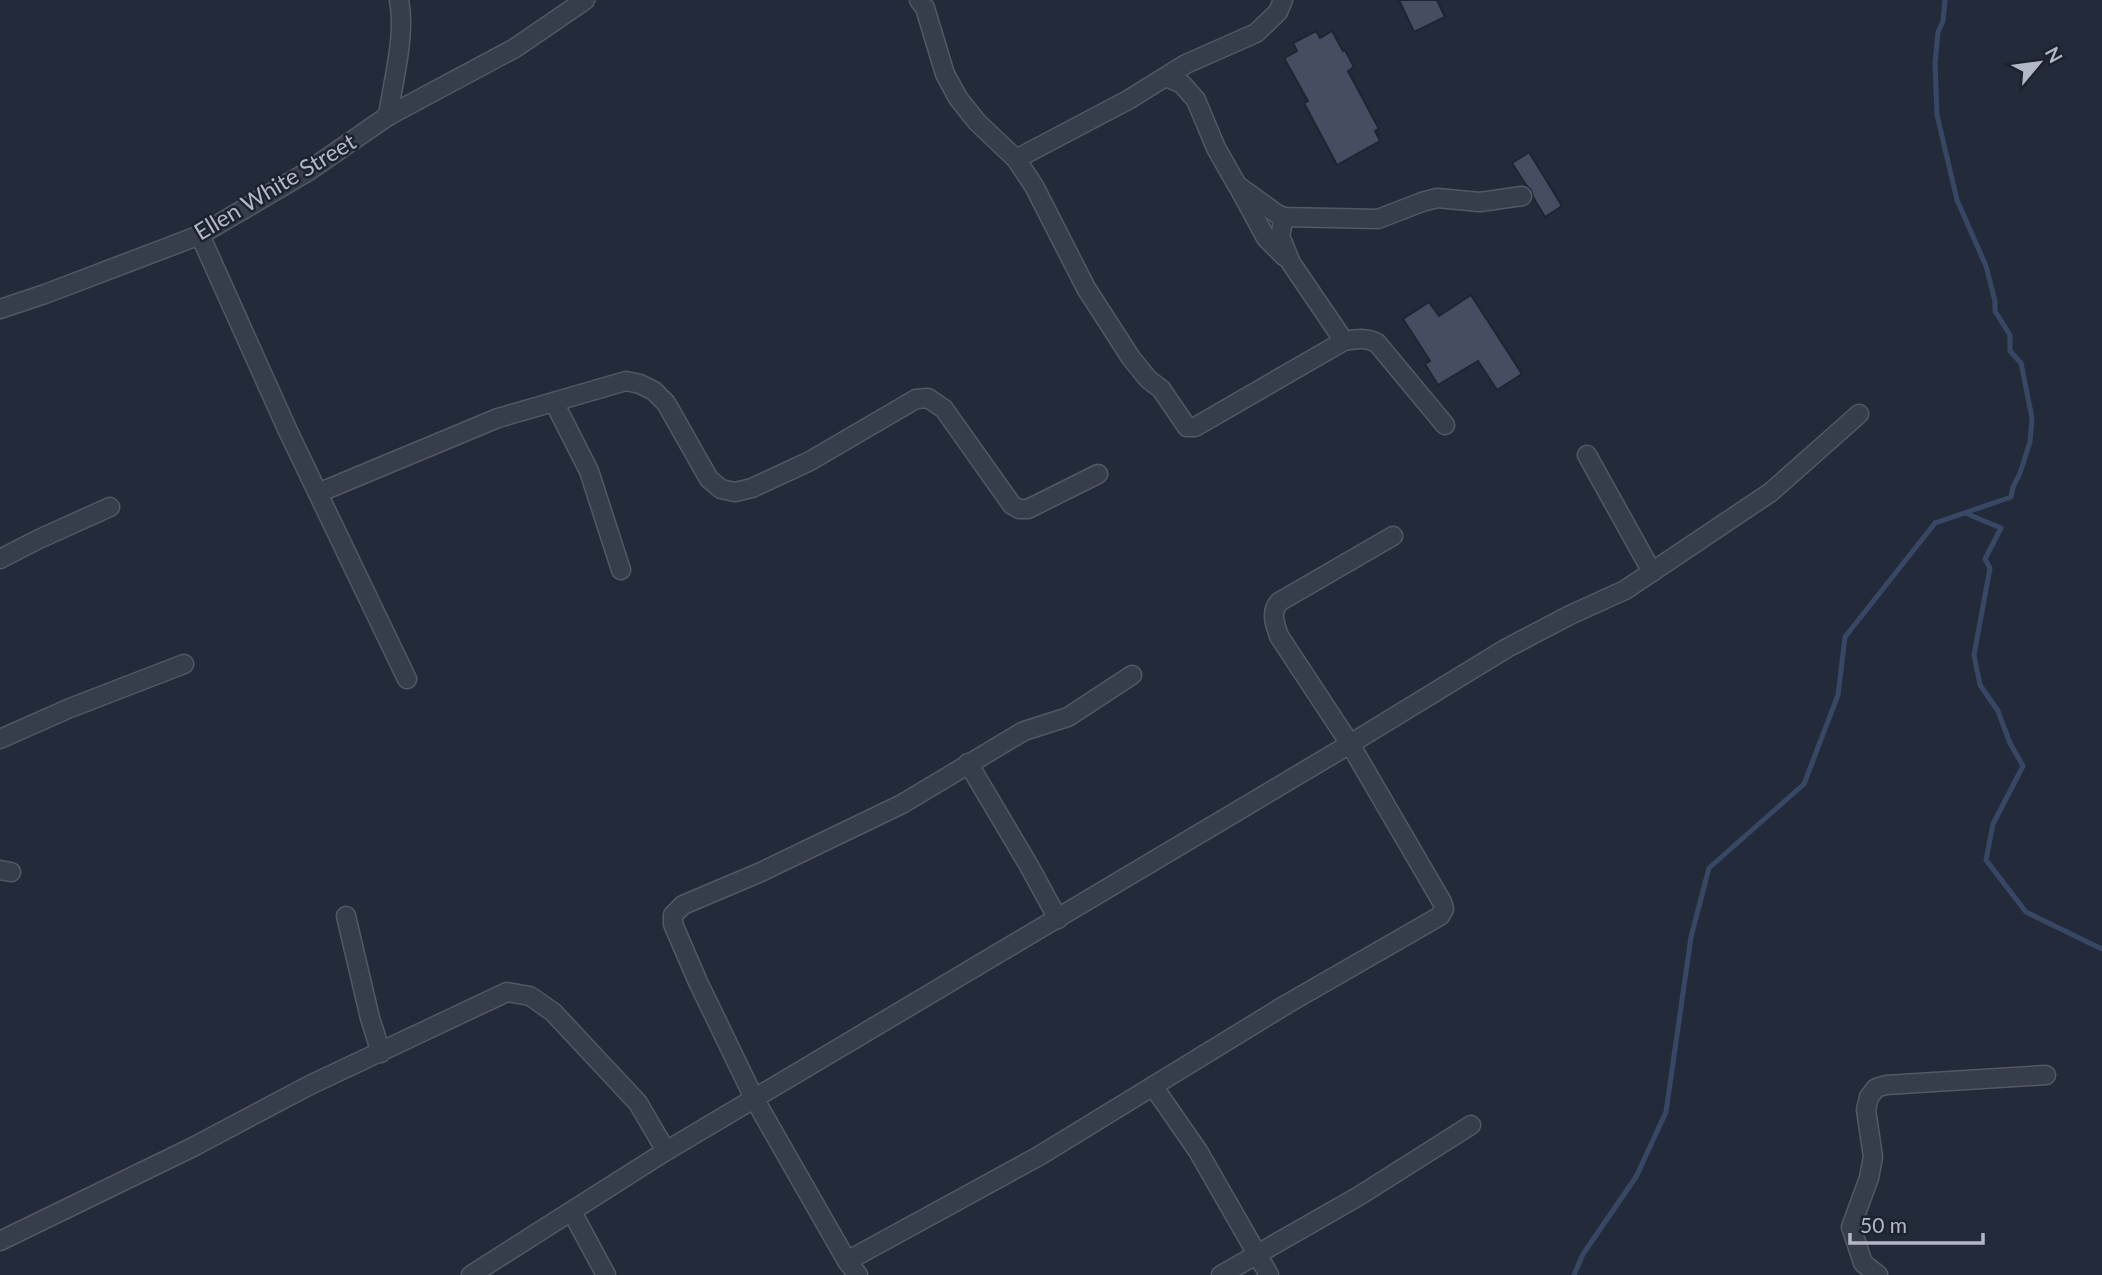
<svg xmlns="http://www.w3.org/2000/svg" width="2102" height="1275" viewBox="0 0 2102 1275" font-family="Lato,sans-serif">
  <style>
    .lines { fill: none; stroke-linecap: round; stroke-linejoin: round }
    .stream { stroke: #384864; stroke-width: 5 }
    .building { fill: #444e60; stroke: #1e2532; stroke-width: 2 }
    .street-casing { stroke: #525866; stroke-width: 21 }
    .street { stroke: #363d4b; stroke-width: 18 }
    .labels { text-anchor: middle; stroke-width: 5; stroke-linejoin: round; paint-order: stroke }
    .street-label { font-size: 23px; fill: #b2b8c7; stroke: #1c2330 }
  </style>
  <rect width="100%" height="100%" fill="#232b3b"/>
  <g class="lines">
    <!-- stream -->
    <g class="stream">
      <path d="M1945 0 1943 21 1938 32 1935 64 1937 115 1957 200 1986 266 1995 301V311L2010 335V351L2021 363 2032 418 2030 442 2020 473 2013 487 2011 497 1935 523 1965 513 2001 528 1985 559 1990 568 1974 655 1980 685 1998 711 2010 743 2023 766 1993 824 1986 860 2026 912 2102 949"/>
      <path d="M1574 1275 1583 1254 1636 1177 1666 1112 1691 937 1709 868 1804 784 1838 695 1845 637 1935 523"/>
    </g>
  </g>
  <!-- building -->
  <g class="building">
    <path d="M1399 0H1437L1445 17 1414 32Z"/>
    <path d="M1316 31 1320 38 1332 31 1343 51 1345 50 1354 67 1348 71 1379 129 1375 131 1380 141 1337 165 1304 103 1308 101 1284 58 1297 51 1293 43Z"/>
    <path d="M1529 152 1562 206 1545 217 1533 197 1531 190 1526 185 1512 163Z"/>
    <path d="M1471 295 1522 374 1497 390 1478 361 1438 385 1425 364 1430 361 1403 319 1429 302 1439 316Z"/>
  </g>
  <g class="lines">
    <defs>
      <g id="street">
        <path d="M919 0 925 8 945 74 958 98 977 122 1016 159 1034 186 1086 288 1131 358 1148 379 1161 389 1187 427H1195L1344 341"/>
        <path d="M1166 77 1182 84 1196 100 1216 148 1237 185 1277 214 1284 217 1378 219 1422 202 1437 198 1480 202 1522 196"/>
        <path d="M388 116C393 81 406 35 399 0"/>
        <path d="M1016 159 1128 100 1186 64 1256 33 1278 12 1283 0"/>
        <path d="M1239 188 1266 238 1285 257"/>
        <path d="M1284 217 1280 236 1291 263 1344 341C1356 339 1366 337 1377 343L1445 425"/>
        <path d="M200 235 288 431 407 679"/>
        <path d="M0 309 45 294 200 235 307 172 388 116 515 48 585 0"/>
        <path d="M554 402 589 471 621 570"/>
        <path d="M1587 455 1652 572"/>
        <path d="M318 493 498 418 626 381 640 384 654 391 666 403 709 479 721 489 735 492 752 488 810 461 916 399 928 398 944 409 1012 505 1019 509H1028L1098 474"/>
        <path d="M0 559 39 539 110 507"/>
        <path d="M0 739 70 708 184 664"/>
        <path d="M968 763 1028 864 1058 919"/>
        <path d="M0 870 11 872"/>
        <path d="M346 916 370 1018 381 1053"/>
        <path d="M1153 1086 1198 1151 1269 1275"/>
        <path d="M572 1212 606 1275"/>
        <path d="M0 1241 193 1147 310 1085 507 992 530 996 553 1012 638 1103 666 1151"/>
        <path d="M847 1261 1039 1156 1287 1004 1440 916 1444 909 1442 902 1350 744 1279 636C1275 624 1270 613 1279 602L1393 536"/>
        <path d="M471 1275 666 1151 1350 744 1507 648 1570 615 1625 590 1771 492 1859 414"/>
        <path d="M858 1275 847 1261 755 1100 698 982 673 924V915L683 905 761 872 902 804 1024 731 1068 717 1132 675"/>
        <path d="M1221 1275 1359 1196 1471 1125"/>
        <path d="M1878 1275 1863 1263 1851 1227 1869 1178 1873 1157 1866 1110 1869 1097 1876 1088 1886 1085 2046 1075"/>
      </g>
    </defs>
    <!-- street casing -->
    <use href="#street" class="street-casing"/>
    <!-- street -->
    <use href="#street" class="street"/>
  </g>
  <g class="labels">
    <!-- street labels -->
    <g class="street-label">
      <text transform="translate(275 187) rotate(-31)" y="8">Ellen White Street</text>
    </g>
  </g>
  <!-- north arrow -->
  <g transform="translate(2039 63) rotate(61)" stroke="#1c2330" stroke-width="5" paint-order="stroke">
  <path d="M0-5L12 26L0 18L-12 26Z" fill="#b2b8c7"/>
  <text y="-10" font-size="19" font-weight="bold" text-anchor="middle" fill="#b2b8c7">N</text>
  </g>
  <!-- scale -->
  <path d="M1850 1233v10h133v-10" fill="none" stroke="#b2b8c7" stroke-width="3.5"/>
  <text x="1860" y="1233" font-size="21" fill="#b2b8c7" stroke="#1c2330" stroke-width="5" paint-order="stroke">50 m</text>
</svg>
